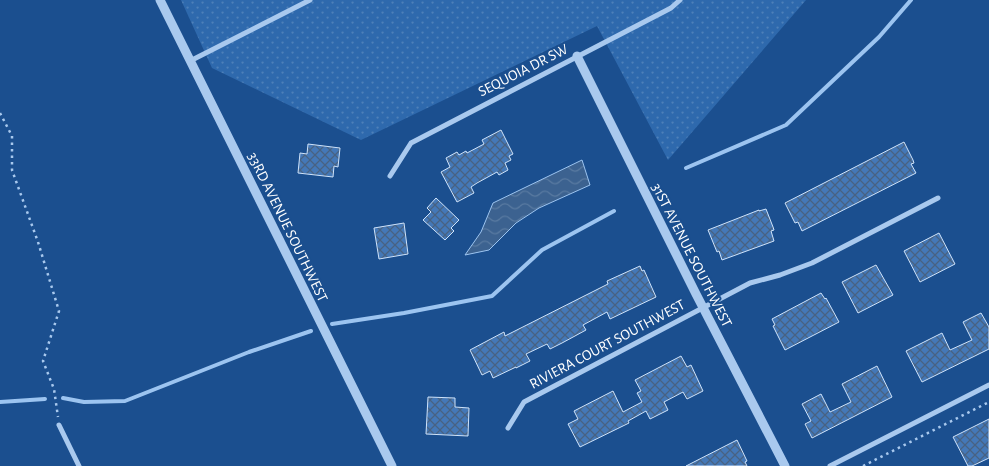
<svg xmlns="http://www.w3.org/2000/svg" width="989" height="466" viewBox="0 0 989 466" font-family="'Alegreya Sans',sans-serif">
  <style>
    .grass { fill: url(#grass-dots) }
    .water { fill: url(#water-waves); stroke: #9cc4f0 }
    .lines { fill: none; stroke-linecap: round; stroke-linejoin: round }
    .stream { stroke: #9cc4f0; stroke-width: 4 }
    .building { fill: url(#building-cross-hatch); stroke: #cfe3fa }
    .path { stroke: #a9c9ee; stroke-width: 2.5; stroke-dasharray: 2.5 4; stroke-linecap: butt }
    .minor { stroke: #a9c9ee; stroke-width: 5 }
    .tertiary { stroke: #a9c9ee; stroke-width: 9 }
    .labels { text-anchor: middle; stroke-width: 4; stroke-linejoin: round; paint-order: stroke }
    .street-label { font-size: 15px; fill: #fff; stroke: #1b4f8f }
  </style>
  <defs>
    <pattern id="grass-dots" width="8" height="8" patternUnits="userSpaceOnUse" patternTransform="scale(1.25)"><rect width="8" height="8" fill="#2e69ad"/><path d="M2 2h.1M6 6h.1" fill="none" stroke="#4d80b9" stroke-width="1.8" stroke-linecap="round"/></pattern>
    <pattern id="water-waves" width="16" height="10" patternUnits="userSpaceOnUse" patternTransform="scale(1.25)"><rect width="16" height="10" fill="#3c6290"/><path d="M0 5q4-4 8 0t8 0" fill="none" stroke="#597aa1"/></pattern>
    <pattern id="building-cross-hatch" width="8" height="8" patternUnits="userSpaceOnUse" patternTransform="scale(1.25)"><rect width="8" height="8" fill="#4478b7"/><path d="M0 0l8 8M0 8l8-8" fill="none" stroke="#486282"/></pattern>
  </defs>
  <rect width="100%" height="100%" fill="#1b4f8f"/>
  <!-- grass -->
  <path class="grass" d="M181 0H806L668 160 597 26 361 140 212 68Z"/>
  <!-- water -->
  <path class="water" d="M582 160 590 185 539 208 516 223 489 250 465 255 481 232 493 203Z"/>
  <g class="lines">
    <!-- stream -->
    <g class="stream">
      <path d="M686 168 786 125 879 37 911 0"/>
      <path d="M332 324 404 313 492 296 542 250 614 211"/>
      <path d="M63 398 84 402 125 401 249 352 311 331"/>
      <path d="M0 402 45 399"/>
    </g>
  </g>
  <!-- building -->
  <g class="building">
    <path d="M501 130 513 154 509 156 511 160 505 163 508 170 499 175 497 172 477 183 471 187 474 193 457 202 441 172 450 167 446 158 457 152 459 155 466 151 467 153 484 144 482 140Z"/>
    <path d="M904 142 913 160 914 163 911 164 916 173 802 231 798 222 795 223 785 203Z"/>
    <path d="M308 144 340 148 338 167 334 166 333 177 298 173 300 153 307 154Z"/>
    <path d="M436 198 459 220 451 228 454 231 445 240 423 220 431 212 427 208Z"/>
    <path d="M766 209 773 227 774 230 771 231 774 241 722 260 719 251 717 252 708 230 759 210V211Z"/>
    <path d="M404 223 408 254 379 259 374 228Z"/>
    <path d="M939 233 955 264 920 282 904 251Z"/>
    <path d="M876 265 893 295 858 313 842 282Z"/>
    <path d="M640 266 642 271 644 270 656 297 610 319 607 312 583 325 586 330 562 343 550 349 547 344 526 354 530 361 516 368V367L493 378 490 371 482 375 470 350 504 332 505 336 608 284 607 281Z"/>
    <path d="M821 293 825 299 826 298 839 322 785 350 773 326 775 325 772 319Z"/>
    <path d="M981 313 989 327V349L922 382 906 351 942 333 950 350 972 340 963 322Z"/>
    <path d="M681 356 687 367 691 365 703 391 687 399 683 392 664 402 668 410 650 419 646 411 628 421 629 423 580 447 568 424 578 419 574 411 613 391 623 412 642 402 637 393 641 391 635 380Z"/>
    <path d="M877 366 892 397 812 438 805 424 811 421 802 404 821 394 830 412 851 402 842 384Z"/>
    <path d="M428 397 455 398V407L469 408 468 436 426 434Z"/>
    <path d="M989 419V458L972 466H968L953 437Z"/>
    <path d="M737 440 747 461 745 462 747 466H686Z"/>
  </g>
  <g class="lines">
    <!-- path -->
    <g class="path">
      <path d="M0 113 12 136V170L38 242 59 311 43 361 54 389 58 417"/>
      <path d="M863 466 989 402"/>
    </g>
    <!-- minor -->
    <g class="minor">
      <path d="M190 61 310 0"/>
      <path d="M390 176 411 143 671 8 680 0"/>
      <path d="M59 425 79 466"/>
      <path d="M508 428 524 402 750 283 780 275 812 263 938 198"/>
      <path d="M830 466 989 385"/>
    </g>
    <!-- tertiary -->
    <g class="tertiary">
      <path d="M160 0 392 466"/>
      <path d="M577 56 696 294 785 466"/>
    </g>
  </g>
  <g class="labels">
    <!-- street labels -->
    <g class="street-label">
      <text transform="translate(523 70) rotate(-27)" y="5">SEQUOIA DR SW</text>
      <text transform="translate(288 227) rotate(64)" y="5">33RD AVENUE SOUTHWEST</text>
      <text transform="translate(692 255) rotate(63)" y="5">31ST AVENUE SOUTHWEST</text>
      <text transform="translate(607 344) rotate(-28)" y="5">RIVIERA COURT SOUTHWEST</text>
    </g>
  </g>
</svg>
